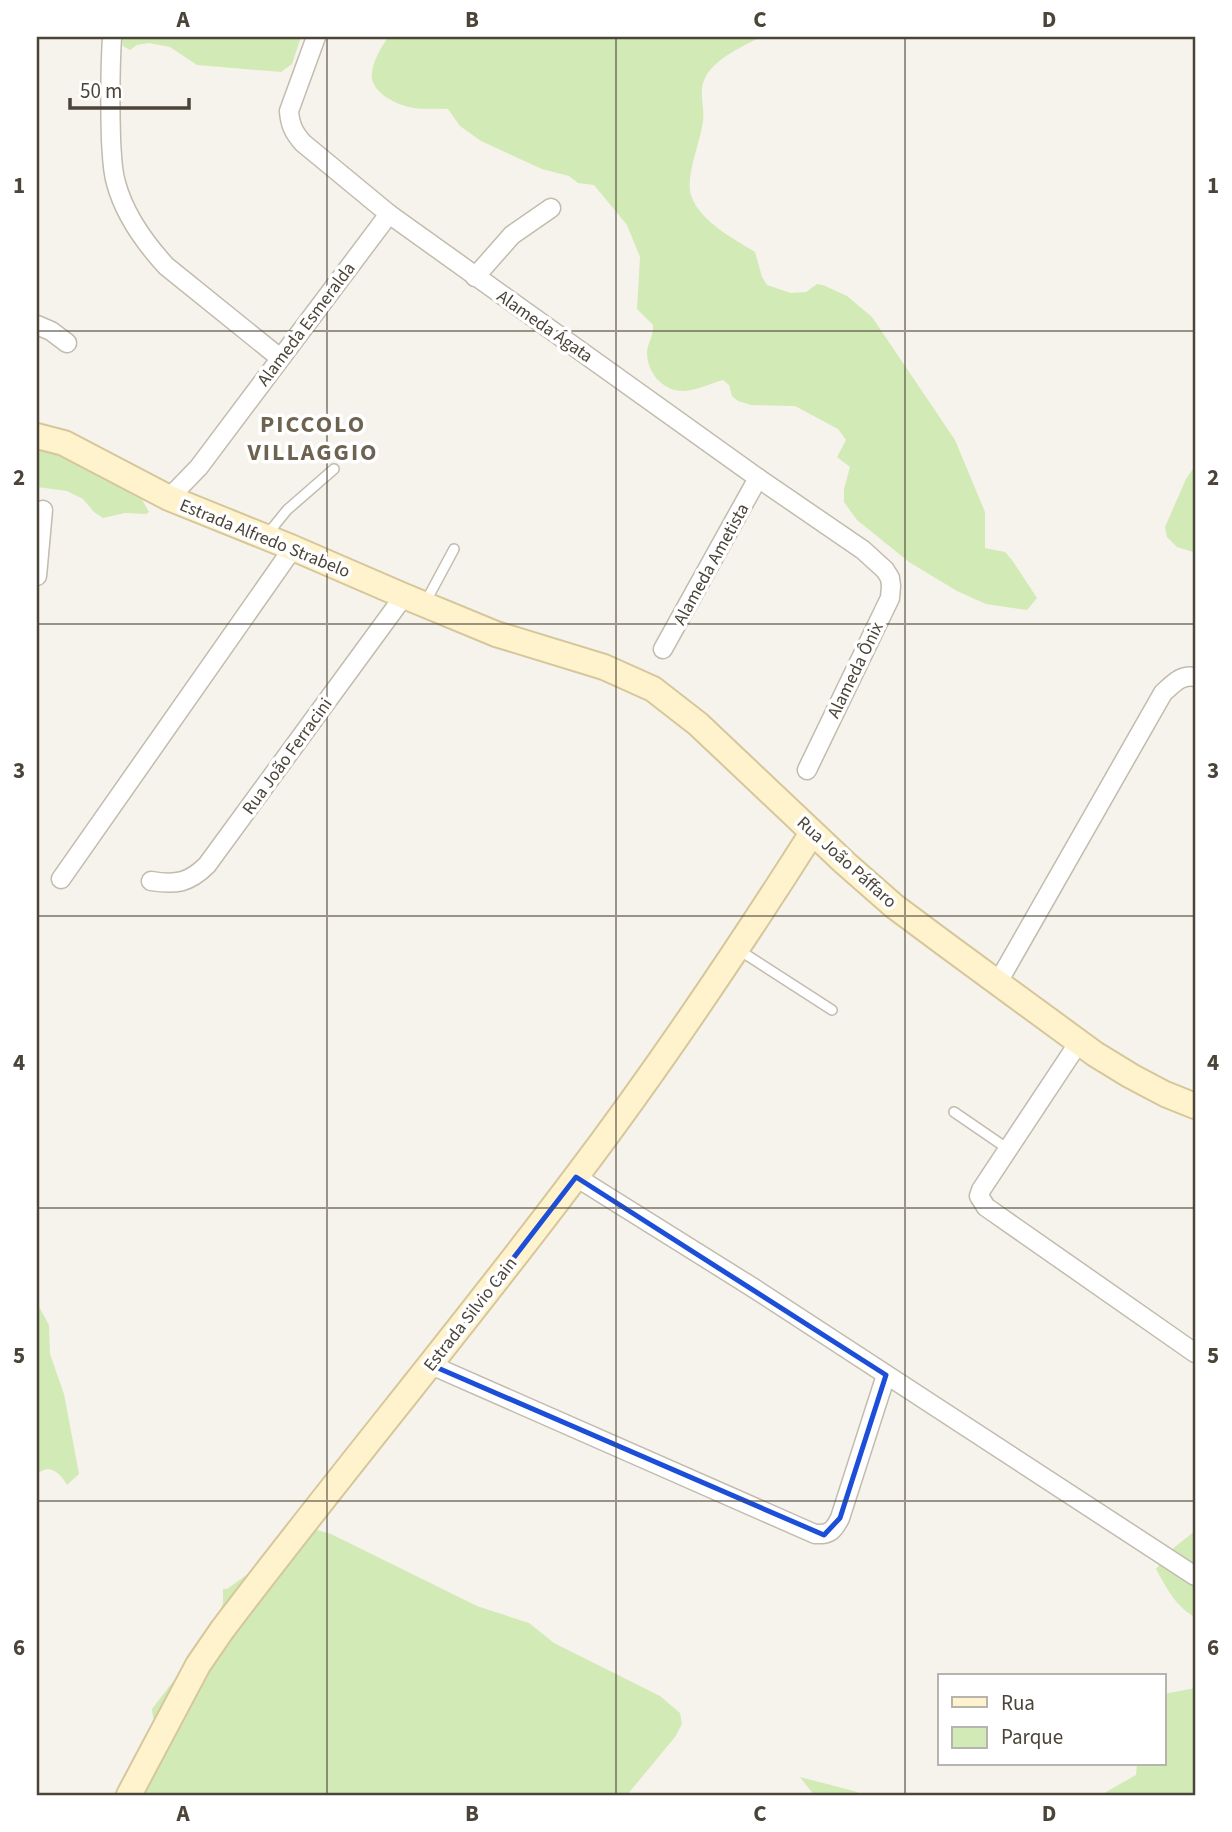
<svg xmlns="http://www.w3.org/2000/svg" width="1232" height="1832" viewBox="0 0 1232 1832" font-family="'Source Sans 3',sans-serif">
  <style>
    .green { fill: #d2eab5 }
    .lines { fill: none; stroke-linecap: round; stroke-linejoin: round }
    .lane-casing { stroke: #c2bbae; stroke-width: 12 }
    .street-casing { stroke: #c2bbae; stroke-width: 21 }
    .secondary-casing { stroke: #d6c79b; stroke-width: 28 }
    .lane { stroke: #fff; stroke-width: 9 }
    .street { stroke: #fff; stroke-width: 18 }
    .secondary { stroke: #fff3cd; stroke-width: 24 }
    .marked { fill: none; stroke: #1d4ed8; stroke-width: 5; stroke-linejoin: round }
    .grid { fill: none; stroke: #4b4439; stroke-width: 2; stroke-opacity: 0.55 }
    .labels { text-anchor: middle; stroke-width: 7; stroke-linejoin: round; paint-order: stroke }
    .street-label { font-size: 18px; fill: #4b4439; stroke: #fff }
    .district-label { font-size: 24px; font-weight: bold; letter-spacing: 2px; fill: #6e6250; stroke: #fff }
    .neatline { fill: none; stroke: #4b4439; stroke-width: 2.5 }
    .grid-label { font-size: 23px; text-anchor: middle; font-weight: bold; fill: #4b4439 }
  </style>
  <rect width="100%" height="100%" fill="#f6f3ec"/>
  <!-- green -->
  <g class="green">
    <path d="M121 37H301L292 64 281 72 197 65 170 47 149 43 137 45 130 50 123 46Z"/>
    <path d="M388 37H761C743 46 714 59 705 78 698 92 705 106 703 121 701 140 685 178 691 195 700 222 733 238 755 252L762 277 767 285 791 293 806 292 817 284 823 285 847 296 872 317 955 440 985 512V548L1005 552 1012 560 1037 598 1027 610 986 604 957 591 909 562 857 520 844 502V489L850 467 837 457 846 440 838 429 795 406 751 405 738 401 732 396 729 385 723 380C712 383 698 390 685 391 663 392 647 373 647 352 648 342 654 335 653 325L637 309 640 257 627 225 594 185 578 183 569 176 542 169 481 141 460 126 448 109C435 108 421 110 409 107 393 103 369 91 372 72 374 59 381 48 388 37Z"/>
    <path d="M37 429 124 481 141 498 149 512 146 514 125 513 103 518 94 512 83 499 67 491 37 487Z"/>
    <path d="M1195 466V552H1193L1177 547 1167 537 1165 527 1186 479Z"/>
    <path d="M37 1303 49 1325 50 1354 64 1394 79 1474 67 1485C61 1474 49 1462 37 1475Z"/>
    <path d="M317 1530 331 1534 477 1606 529 1623 554 1643 660 1696 680 1713 682 1724 675 1737 627 1795H121L170 1717 153 1718 152 1709 213 1629 223 1603V1589H227L304 1533Z"/>
    <path d="M1195 1531V1617C1176 1607 1166 1587 1156 1569L1171 1550Z"/>
    <path d="M1195 1688V1795H1104L1106 1792 1136 1775 1137 1764H1164V1694Z"/>
    <path d="M800 1777 854 1791 863 1795H814Z"/>
  </g>
  <g class="lines">
    <defs>
      <g id="lane">
        <path d="M266 536 287 510 334 469"/>
        <path d="M425 603 454 549"/>
        <path d="M739 950 832 1010"/>
        <path d="M954 1112 1008 1149"/>
      </g>
      <g id="street">
        <path d="M112 37C110 71 110 105 111 140 112 154 112 170 116 183 124 213 145 243 166 266L280 358"/>
        <path d="M316 37 289 111C290 125 294 133 303 143L389 214 758 478 863 550 885 570 890 578 891 586 890 598 807 770"/>
        <path d="M475 277 512 235 551 208"/>
        <path d="M37 325 51 331 67 343"/>
        <path d="M169 498 199 467 389 214"/>
        <path d="M37 576 43 510"/>
        <path d="M663 649 758 478"/>
        <path d="M61 879 293 548"/>
        <path d="M151 881C176 885 189 883 207 865L404 596"/>
        <path d="M997 984 1163 693C1173 684 1181 674 1195 677"/>
        <path d="M1079 1042 981 1190 979 1196 986 1207 1195 1353"/>
        <path d="M576 1177 752 1287 1195 1576"/>
        <path d="M431 1365 815 1534C830 1535 834 1530 840 1518L886 1375"/>
      </g>
      <g id="secondary">
        <path d="M37 436 64 443 169 498 293 548 404 596 496 634 604 667 653 689 698 724 845 863 894 906 945 944 1095 1054 1131 1076 1165 1094 1195 1106"/>
        <path d="M129 1795 198 1665 222 1630C337 1478 460 1331 575 1178 659 1067 737 951 812 833"/>
      </g>
    </defs>
    <!-- lane casing -->
    <use href="#lane" class="lane-casing"/>
    <!-- street casing -->
    <use href="#street" class="street-casing"/>
    <!-- secondary casing -->
    <use href="#secondary" class="secondary-casing"/>
    <!-- lane -->
    <use href="#lane" class="lane"/>
    <!-- street -->
    <use href="#street" class="street"/>
    <!-- secondary -->
    <use href="#secondary" class="secondary"/>
  </g>
  <!-- marked area -->
  <path class="marked" d="M576 1177 886 1375 840 1518 824 1535 431 1365Z"/>
  <!-- grid -->
  <path class="grid" d="M327 37V1795M616 37V1795M905 37V1795M37 331H1195M37 624H1195M37 916H1195M37 1208H1195M37 1501H1195"/>
  <g class="labels">
    <!-- street labels -->
    <g class="street-label">
      <text transform="translate(306 324) rotate(-53)" y="6">Alameda Esmeralda</text>
      <text transform="translate(545 326) rotate(35)" y="6">Alameda Ágata</text>
      <text transform="translate(265 538) rotate(22)" y="6">Estrada Alfredo Strabelo</text>
      <text transform="translate(711 564) rotate(-61)" y="6">Alameda Ametista</text>
      <text transform="translate(855 670) rotate(-64)" y="6">Alameda Ônix</text>
      <text transform="translate(287 756) rotate(-54)" y="6">Rua João Ferracini</text>
      <text transform="translate(847 862) rotate(42)" y="6">Rua João Páffaro</text>
      <text transform="translate(470 1314) rotate(-52)" y="6">Estrada Silvio Cain</text>
    </g>
    <!-- district labels -->
    <g class="district-label">
      <text x="313" y="432">PICCOLO<tspan x="313" dy="28">VILLAGGIO</tspan></text>
    </g>
  </g>
  <!-- border -->
  <rect width="1232" height="1832" fill="none" stroke="#ffffff" stroke-width="77"/>
  <!-- legend -->
  <rect x="938" y="1674" width="228" height="91" fill="#ffffff" stroke="#b7b4b0" stroke-width="2"/>
  <rect x="952" y="1697" width="35" height="10" fill="#fff3cd" stroke="#b7b4b0" stroke-width="2"/>
  <text x="1001" y="1710" font-size="21" fill="#4b4439">Rua</text>
  <rect x="952" y="1727" width="35" height="21" fill="#d2eab5" stroke="#b7b4b0" stroke-width="2"/>
  <text x="1001" y="1744" font-size="21" fill="#4b4439">Parque</text>
  <!-- scale -->
  <path d="M70 98v10h119v-10" fill="none" stroke="#4b4439" stroke-width="3.5"/>
  <text x="80" y="98" font-size="21" fill="#4b4439" stroke="#ffffff" stroke-width="5" paint-order="stroke">50 m</text>
  <rect x="38" y="38" width="1156" height="1756" class="neatline"/>
  <g class="grid-label">
    <text x="183" y="27">A</text>
    <text x="472" y="27">B</text>
    <text x="760" y="27">C</text>
    <text x="1049" y="27">D</text>
    <text x="19" y="193">1</text>
    <text x="1213" y="193">1</text>
    <text x="19" y="485">2</text>
    <text x="1213" y="485">2</text>
    <text x="19" y="778">3</text>
    <text x="1213" y="778">3</text>
    <text x="19" y="1070">4</text>
    <text x="1213" y="1070">4</text>
    <text x="19" y="1363">5</text>
    <text x="1213" y="1363">5</text>
    <text x="19" y="1655">6</text>
    <text x="1213" y="1655">6</text>
    <text x="183" y="1821">A</text>
    <text x="472" y="1821">B</text>
    <text x="760" y="1821">C</text>
    <text x="1049" y="1821">D</text>
  </g>
</svg>
